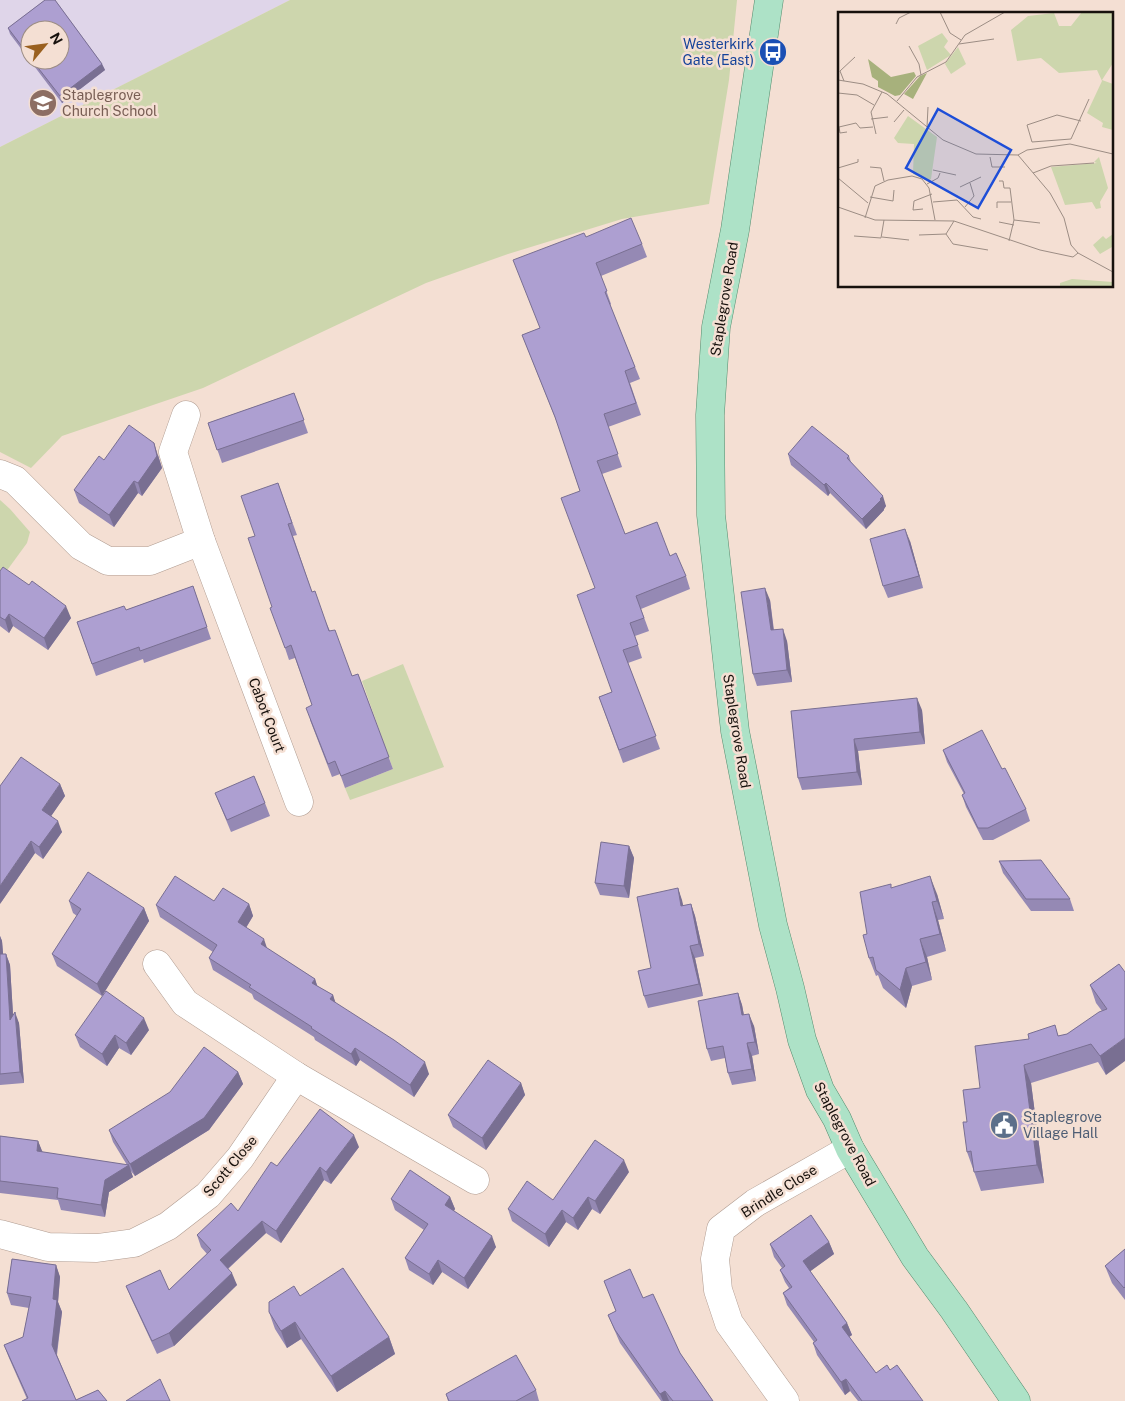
<svg xmlns="http://www.w3.org/2000/svg" width="1125" height="1401" viewBox="0 0 1125 1401" font-family="'Public Sans',sans-serif">
  <style>
    .education { fill: #dfd5e9; fill-rule: evenodd }
    .green { fill: #cdd6ad }
    .lines { fill: none; stroke-linecap: round; stroke-linejoin: round }
    .minor-casing { stroke: #b09c91; stroke-width: 29 }
    .major-casing { stroke: #558c6e; stroke-width: 29 }
    .minor { stroke: #fff; stroke-width: 28 }
    .major { stroke: #ade2c7; stroke-width: 28 }
    .wall { fill: #9589b4; fill-rule: evenodd }
    .shaded-wall { fill: #796f92 }
    .building { fill: #ad9fd1; stroke: #796f92 }
    .labels { text-anchor: middle; stroke-width: 5; stroke-linejoin: round; paint-order: stroke }
    .transit-label { font-size: 14px; fill: #164399; stroke: #f4dfd3; text-anchor: end }
    .education-label { font-size: 14px; fill: #785e54; stroke: #f4dfd3; text-anchor: start }
    .street-label { font-size: 14px; fill: #17110d; stroke: #f4dfd3 }
    .service-label { font-size: 14px; fill: #4e5e75; stroke: #f4dfd3; text-anchor: start }
    .inset-road { fill: none; stroke: #9c8d84; stroke-width: 1 }
    .view { fill: #1d4ed8; fill-opacity: 0.15; stroke: #1d4ed8; stroke-width: 2.5 }
    .inset-edge { fill: none; stroke: #17110d; stroke-width: 2.5 }
  </style>
  <rect width="100%" height="100%" fill="#f4dfd3"/>
  <!-- education -->
  <path class="education" d="M0 0H290L0 147ZM30 30H60V60H30Z"/>
  <!-- green -->
  <g class="green">
    <path d="M290 0H737L729 80 709 204 622 219 508 254 426 283 203 388 62 436 31 468 0 452V147Z"/>
    <path d="M0 500 10 509 30 532 27 543 0 580Z"/>
    <path d="M403 664 444 767 350 800 345 788 393 769 362 681Z"/>
  </g>
  <g class="lines">
    <defs>
      <g id="minor">
        <path d="M186 415 173 452 201 541 299 802"/>
        <path d="M0 474 15 480 81 546 108 561H150L201 541"/>
        <path d="M157 964 185 1003 296 1076 475 1180"/>
        <path d="M0 1234 48 1247 97 1248 134 1243 168 1226 208 1195 240 1158 296 1076"/>
        <path d="M785 1401 729 1323 718 1290 715 1259 721 1229 755 1203 850 1149"/>
      </g>
      <path id="major" d="M769 0 735 230 716 327 710 415 711 515 735 731 773 925 790 988 802 1040 820 1090 837 1119 850 1149 915 1257 954 1310 1016 1401"/>
    </defs>
    <!-- minor casing -->
    <use href="#minor" class="minor-casing"/>
    <!-- major casing -->
    <use href="#major" class="major-casing"/>
    <!-- minor -->
    <use href="#minor" class="minor"/>
    <!-- major -->
    <use href="#major" class="major"/>
  </g>
  <!-- wall -->
  <g class="wall">
    <path d="M45 0H55L102 64 105 70 62 103 10 34 8 28ZM30 30H60V60H30Z"/>
    <path d="M586 237 642 244 647 257 601 276 611 304 610 305 640 379 630 383 641 415 608 427 622 467 602 474 625 534 670 556 686 576 690 589 641 609 649 631 635 636 642 658 628 663 660 749 623 763 599 697 612 692 595 588 580 491 558 425 522 335 540 328Z"/>
    <path d="M294 393 308 433 222 463 208 423Z"/>
    <path d="M788 454 849 456 851 462 886 506 884 509V510L866 529 830 493 828 496 791 465Z"/>
    <path d="M158 455 162 468 142 496 138 493 114 527 79 503 74 490Z"/>
    <path d="M278 483 297 535 293 536 312 592 330 631 352 676 358 674 393 769 345 788 340 774 332 777 310 720 312 705 295 658 289 660 285 648 272 607 255 536Z"/>
    <path d="M910 541 923 588 888 598 883 586Z"/>
    <path d="M0 571 29 585 71 618 48 650 13 626 9 633 0 626Z"/>
    <path d="M193 586 211 639 144 663 143 659 96 676 77 622 126 610Z"/>
    <path d="M770 600 774 630 787 641 792 682 757 686 753 674Z"/>
    <path d="M922 710 925 744 858 751 862 785 802 790 798 778 791 711Z"/>
    <path d="M943 750 1002 769 1026 809 1030 821 993 840H983L966 807 962 795 964 794 947 762Z"/>
    <path d="M60 784 65 796 51 816 62 832 43 859 35 853 0 904Z"/>
    <path d="M215 793 265 803 270 816 231 832Z"/>
    <path d="M629 846 634 858 629 898 600 895 595 883Z"/>
    <path d="M999 861 1070 899 1074 911H1031L1003 873Z"/>
    <path d="M678 888 683 906 691 904 695 916 704 956 695 958 703 996 648 1008 644 996 651 968Z"/>
    <path d="M892 888 937 894 944 919 938 920 946 951 927 957 932 980 912 986 906 1008 883 988 878 975 876 976 869 958 867 934Z"/>
    <path d="M69 901 144 908 149 921 102 996 57 966 52 954 77 916 73 913Z"/>
    <path d="M214 901 249 904 253 916 246 928 268 949 315 979 317 986 333 995 335 1003 429 1074 414 1097 360 1060 356 1066 315 1040 314 1037 254 999 252 994 213 970 209 958 213 952 160 917 156 905Z"/>
    <path d="M0 936 2 941 3 954H6L10 965 13 1015 19 1023 24 1083 0 1085Z"/>
    <path d="M1119 964 1106 1075 1098 1062 1031 1083 1044 1183 981 1191 967 1152V1122L980 1088 1029 1039 1055 1025 1058 1036 1067 1034 1102 1011 1096 1003 1090 985Z"/>
    <path d="M738 993 742 1005 744 1015 754 1026 759 1054 752 1056 756 1081 732 1085 728 1073 725 1058 711 1061 707 1049Z"/>
    <path d="M149 1030 131 1055 119 1048 107 1066 80 1047 75 1035Z"/>
    <path d="M238 1072 243 1084 209 1130 135 1176 130 1170 133 1177 109 1192 105 1217 61 1210 58 1200 0 1193V1136L38 1141 42 1152 127 1165 113 1142 109 1130Z"/>
    <path d="M521 1083 525 1095 486 1150 453 1127 448 1115Z"/>
    <path d="M359 1147 331 1184 324 1180 281 1243 266 1233 228 1269 237 1285 174 1346 157 1354 131 1298 126 1286 169 1290 207 1254 201 1247 197 1235 238 1211 277 1166Z"/>
    <path d="M629 1172 600 1214 592 1209 578 1230 566 1222 549 1247 512 1221 508 1209 553 1200Z"/>
    <path d="M450 1197 455 1209 454 1211 496 1247 468 1289 442 1272 433 1285 409 1270 405 1258 424 1230 395 1210 391 1199Z"/>
    <path d="M829 1242 834 1254 810 1271 847 1323 852 1335 849 1337 876 1373 890 1370 923 1401H858L850 1391 845 1395 817 1355 813 1343 814 1342 787 1305 783 1293 789 1288 785 1282 780 1270 782 1268 774 1257 770 1244Z"/>
    <path d="M1125 1249V1300L1112 1283 1105 1266Z"/>
    <path d="M12 1259 56 1265 60 1277 58 1302 62 1312 57 1355 76 1400 98 1390 107 1401H22L27 1399 9 1358 4 1345 23 1337 29 1308 11 1305 7 1293Z"/>
    <path d="M604 1281 643 1298 680 1353 713 1401H661L620 1343 608 1315 616 1311Z"/>
    <path d="M300 1296 389 1337 395 1354 337 1392 301 1339 287 1348 275 1329 269 1312Z"/>
    <path d="M536 1390 539 1401H448L446 1394Z"/>
  </g>
  <!-- shaded-wall -->
  <g class="shaded-wall">
    <path d="M102 64 105 70 62 103 60 96Z"/>
    <path d="M154 443 162 468 142 496 138 483Z"/>
    <path d="M134 481 138 493 114 527 109 515Z"/>
    <path d="M826 483 830 493 828 496 824 485Z"/>
    <path d="M883 496 886 506 884 509V510L866 529 862 519Z"/>
    <path d="M905 529 910 541 923 588 919 576Z"/>
    <path d="M765 588 770 600 775 643 771 630Z"/>
    <path d="M66 606 71 618 48 650 44 638Z"/>
    <path d="M9 614 13 626 9 633 5 620Z"/>
    <path d="M783 629 787 641 792 682 787 670Z"/>
    <path d="M917 698 922 710 925 744 920 732Z"/>
    <path d="M854 739 858 751 862 785 857 772Z"/>
    <path d="M60 784 65 796 47 822 42 810Z"/>
    <path d="M58 821 62 832 43 859 39 847Z"/>
    <path d="M31 841 35 853 0 904V886Z"/>
    <path d="M629 846 634 858 629 898 624 886Z"/>
    <path d="M930 876 937 894 944 919 937 901Z"/>
    <path d="M678 888 682 900 686 918 681 906Z"/>
    <path d="M932 902 938 920 946 951 940 934Z"/>
    <path d="M249 904 253 916 242 934 238 922Z"/>
    <path d="M691 904 695 916 704 956 699 944Z"/>
    <path d="M144 908 149 921 102 996 97 984Z"/>
    <path d="M0 936 2 941 4 965 0 955Z"/>
    <path d="M264 939 268 951 261 944Z"/>
    <path d="M920 939 927 957 932 980 926 962Z"/>
    <path d="M690 946 695 958 703 996 699 984Z"/>
    <path d="M6 954 10 965 14 1031 10 1020Z"/>
    <path d="M906 968 912 986 906 1008 900 990Z"/>
    <path d="M315 979 319 991 312 983Z"/>
    <path d="M738 993 742 1005 746 1027 742 1015Z"/>
    <path d="M333 995 337 1007 330 999Z"/>
    <path d="M15 1012 19 1023 24 1083 20 1072Z"/>
    <path d="M749 1014 754 1026 759 1054 755 1042Z"/>
    <path d="M144 1018 149 1030 131 1055 126 1043Z"/>
    <path d="M115 1035 119 1048 107 1066 102 1054Z"/>
    <path d="M1125 1038V1061L1106 1075 1100 1056Z"/>
    <path d="M747 1043 752 1056 756 1081 752 1069Z"/>
    <path d="M355 1048 360 1060 356 1066 351 1054Z"/>
    <path d="M425 1062 429 1074 414 1097 410 1085Z"/>
    <path d="M1024 1065 1031 1083 1044 1183 1037 1165Z"/>
    <path d="M238 1072 243 1084 209 1130 135 1176 130 1164Z"/>
    <path d="M521 1083 525 1095 486 1150 482 1138Z"/>
    <path d="M354 1135 359 1147 331 1184 326 1172Z"/>
    <path d="M38 1141 43 1153 37 1151Z"/>
    <path d="M624 1160 629 1172 600 1214 595 1201Z"/>
    <path d="M129 1165 133 1177 109 1192 105 1217 101 1205 105 1180Z"/>
    <path d="M320 1167 324 1180 281 1243 276 1231Z"/>
    <path d="M450 1197 455 1209 449 1217 445 1205Z"/>
    <path d="M588 1197 592 1209 578 1230 573 1218Z"/>
    <path d="M562 1210 566 1222 549 1247 545 1234Z"/>
    <path d="M262 1221 266 1233 224 1272 220 1260Z"/>
    <path d="M492 1236 496 1247 468 1289 464 1278Z"/>
    <path d="M829 1242 834 1254 808 1273 803 1261Z"/>
    <path d="M438 1260 442 1272 433 1285 429 1274Z"/>
    <path d="M56 1265 60 1277 58 1302 62 1312 56 1357 52 1345 53 1299Z"/>
    <path d="M232 1273 237 1285 174 1346 169 1333Z"/>
    <path d="M295 1322 301 1339 287 1348 281 1331Z"/>
    <path d="M847 1323 852 1335 846 1339 842 1327Z"/>
    <path d="M389 1337 395 1354 337 1392 331 1376Z"/>
    <path d="M846 1379 850 1391 845 1395 841 1382Z"/>
    <path d="M665 1391 669 1401H663L660 1394Z"/>
  </g>
  <!-- building -->
  <g class="building">
    <path d="M45 0H55L102 64 60 96 32 60H60V30H30V57L8 28Z"/>
    <path d="M631 218 642 244 596 263 607 291 605 292 635 367 625 371 636 403 604 414 618 454 597 461 625 534 657 522 670 556 676 553 686 576 636 596 644 618 630 623 638 645 623 650 656 736 619 750 599 697 612 692 577 595 595 588 561 498 580 491 555 417 522 335 540 328 513 260 584 233 586 237Z"/>
    <path d="M294 393 304 420 217 450 208 423Z"/>
    <path d="M129 425 154 443 157 456 138 483 134 481 109 515 74 490 99 456 104 460Z"/>
    <path d="M812 426 849 456 847 458 883 496 880 499 881 500 862 519 826 483 824 485 788 454Z"/>
    <path d="M278 483 292 523 288 524 312 592 315 591 329 631 335 630 352 676 358 674 389 757 341 776 335 761 328 764 306 708 312 705 291 645 285 648 270 608 272 607 248 538 255 536 241 496Z"/>
    <path d="M905 529 919 576 883 586 870 539Z"/>
    <path d="M3 567 29 585 32 581 66 606 44 638 9 614 5 620 0 617V571Z"/>
    <path d="M193 586 207 627 140 651 139 647 92 664 77 622 124 606 126 610Z"/>
    <path d="M765 588 771 630 783 629 787 670 753 674 741 592Z"/>
    <path d="M917 698 920 732 854 739 857 772 798 778 791 711Z"/>
    <path d="M982 730 1002 769 1005 768 1026 809 988 828H978L962 795 965 793 943 750Z"/>
    <path d="M21 757 60 784 42 810 58 821 39 847 31 841 0 886V786Z"/>
    <path d="M254 776 265 803 227 820 215 793Z"/>
    <path d="M601 842 629 846 624 886 595 883Z"/>
    <path d="M1041 860 1070 899H1026L999 861Z"/>
    <path d="M88 872 144 908 97 984 52 954 81 909 69 901Z"/>
    <path d="M175 876 214 901 223 888 249 904 238 922 264 939 261 944 315 979 312 983 333 995 330 999 394 1040 425 1062 410 1085 355 1048 351 1054 311 1028 312 1027 249 987 251 985 209 958 217 945 156 905Z"/>
    <path d="M930 876 937 901 932 902 940 934 920 939 926 962 906 968 900 990 876 970 873 957 869 958 863 935 867 934 860 892 891 884V888Z"/>
    <path d="M678 888 681 906 691 904 699 944 690 946 699 984 644 996 638 971 651 968 637 897Z"/>
    <path d="M0 954H6L10 1020 15 1012 20 1072 0 1074Z"/>
    <path d="M1119 964 1125 972V1038L1100 1056 1091 1044 1024 1065 1037 1165 974 1172 971 1151 967 1152 963 1122H967L963 1090 980 1088 975 1046 1029 1039 1028 1034 1055 1025 1058 1036 1067 1034 1099 1012 1107 1009 1090 985Z"/>
    <path d="M106 991 144 1018 126 1043 115 1035 102 1054 75 1035Z"/>
    <path d="M738 993 742 1015 749 1014 755 1042 747 1043 752 1069 728 1073 723 1046 707 1049 698 1001Z"/>
    <path d="M204 1047 238 1072 204 1118 130 1164 109 1130 170 1092Z"/>
    <path d="M488 1060 521 1083 482 1138 448 1115Z"/>
    <path d="M320 1109 354 1135 326 1172 320 1167 276 1231 262 1221 220 1260 232 1273 169 1333 152 1341 126 1286 160 1270 169 1290 211 1250 197 1235 231 1203 238 1211 271 1162 277 1166Z"/>
    <path d="M0 1136 38 1141 37 1151 129 1165 105 1180 101 1205 57 1198 58 1188 0 1181Z"/>
    <path d="M595 1140 624 1160 595 1201 588 1197 573 1218 562 1210 545 1234 508 1209 527 1181 553 1200Z"/>
    <path d="M410 1170 450 1197 445 1205 492 1236 464 1278 438 1260 429 1274 405 1258 428 1224 391 1199Z"/>
    <path d="M811 1215 829 1242 803 1261 847 1323 842 1327 876 1373 887 1365 890 1370 897 1365 923 1401H862L846 1379 841 1382 813 1343 817 1340 783 1293 792 1287 780 1270 785 1266 770 1244Z"/>
    <path d="M1125 1249V1287L1124 1288 1105 1266Z"/>
    <path d="M12 1259 56 1265 53 1299 57 1300 52 1345 76 1400 98 1390 107 1401H22L28 1398 4 1345 23 1337 31 1297 7 1293Z"/>
    <path d="M343 1268 389 1337 331 1376 295 1322 281 1331 269 1312V1302L294 1286 300 1296Z"/>
    <path d="M630 1269 643 1298 653 1294 680 1353 713 1401H673L665 1391 660 1394 615 1330 608 1315 616 1311 604 1281Z"/>
    <path d="M516 1355 536 1390 516 1401H449L446 1394Z"/>
    <path d="M160 1379 170 1401H126Z"/>
  </g>
  <!-- icons -->
  <defs>
    <symbol id="bus-disc" viewBox="-11 -11 22 22"><circle r="9.5" fill="#1a4fb4" stroke="#f4dfd3"/><path d="M-5-6H5V4H4V6H2V4H-2V6H-4V4H-5ZM-3.5-4V0h7V-4ZM-3.5 1.2v1.5H-2V1.2ZM2 1.2v1.5H3.5V1.2Z" fill="#fff"/></symbol>
    <symbol id="school-disc" viewBox="-11 -11 22 22"><circle r="9.5" fill="#8d6e63" stroke="#f4dfd3"/><path d="M0-5L7-2L0 1L-7-2ZM-4 1L0 2.5L4 1V4Q0 6-4 4Z" fill="#fff"/></symbol>
    <symbol id="civic-disc" viewBox="-11 -11 22 22"><circle r="9.5" fill="#5c6f8a" stroke="#f4dfd3"/><path d="M-.6-6.5H3V-4.5H.6V-3L4-1V1h2V6H-6V1h2V-1L-.6-3ZM-1.2 2.5V6h2.4V2.5Z" fill="#fff"/></symbol>
  </defs>
  <g fill-rule="evenodd">
    <use href="#bus-disc" x="757" y="36" width="32" height="32"/>
    <use href="#school-disc" x="27" y="87" width="32" height="32"/>
    <use href="#civic-disc" x="988" y="1109" width="32" height="32"/>
  </g>
  <g class="labels">
    <!-- transit labels -->
    <g class="transit-label">
      <text x="754" y="49">Westerkirk<tspan x="754" dy="16">Gate (East)</tspan></text>
    </g>
    <!-- education labels -->
    <g class="education-label">
      <text x="62" y="100">Staplegrove<tspan x="62" dy="16">Church School</tspan></text>
    </g>
    <!-- street labels -->
    <g class="street-label">
      <text transform="translate(724 299) rotate(-81)" y="5">Staplegrove Road</text>
      <text transform="translate(267 715) rotate(69)" y="5">Cabot Court</text>
      <text transform="translate(737 731) rotate(81)" y="5">Staplegrove Road</text>
      <text transform="translate(845 1134) rotate(62)" y="5">Staplegrove Road</text>
      <text transform="translate(230 1166) rotate(-50)" y="5">Scott Close</text>
      <text transform="translate(779 1191) rotate(-32)" y="5">Brindle Close</text>
    </g>
    <!-- service labels -->
    <g class="service-label">
      <text x="1023" y="1122">Staplegrove<tspan x="1023" dy="16">Village Hall</tspan></text>
    </g>
  </g>
  <!-- overview -->
  <g transform="translate(838 12)">
    <rect width="275" height="275" fill="#f4dfd3"/>
    <path d="M244 0H275V51L264 68 275 72V118L264 115 265 111 249 101 264 69 259 58 221 61 203 46 179 49 173 18 190 4 216 1 221 14H233ZM104 21 110 29 106 35 113 43 89 58 80 34ZM120 35 128 52 113 62 107 52ZM70 104 99 125 93 167 90 169 75 162 76 132 60 131 56 126ZM261 145 270 176 262 190 263 196 258 197 254 190 227 193 213 155 259 151 256 150ZM275 222 274 235 262 242 255 233 265 224 268 227ZM234 267 275 270V275H222V271Z" fill="#cdd6ad"/>
    <path d="M30 47 53 65 76 60 78 64 62 83 57 84 40 75V69L34 65ZM89 61 75 87 66 82 82 64Z" fill="#a7b17c"/>
    <path class="inset-road" d="M102 0 112 21 123 28M58 12 61 6 73 0M121 32 156 27M71 34 81 52 83 63M0 68 25 72 49 82 105 128 138 142 180 143 189 138 232 132 275 142M6 69 2 59 17 45M0 81 19 83 36 93M59 89 79 65 108 50 127 23 167 0M33 107 50 105M56 110 66 98M89 115 90 95M9 120 2 121 1 115 18 111 22 116 35 115M38 122 33 100 44 80M233 127 194 130 189 113 219 103 243 109M233 127 251 87M180 143 212 181 226 206 233 233 240 241 275 260M152 145 154 155H167M32 155 43 156 46 169M0 156 20 150V147M95 158 118 163M195 161 213 154 256 151M0 166 30 191M161 169H165L166 176H172L176 208 171 229M89 172 100 166 102 161M122 175 143 165M32 185 55 189 56 178M95 190 119 188 135 205 143 207M0 195 37 208 116 209 202 238 235 245 240 241M127 195 136 184 132 171M159 196V190H173M85 197 75 198 76 189 94 182M27 206 37 174 50 168 74 164 84 167 91 176 97 208M176 208 202 211M116 209 108 222 115 232 150 238M161 210 176 213M81 223 108 222M16 224 43 226 46 208M44 225 71 228"/>
    <path class="view" d="M100 97 173 138 140 196 68 156Z"/>
    <rect width="275" height="275" class="inset-edge"/>
  </g>
  <!-- north arrow -->
  <g transform="translate(45 45) rotate(61)"><circle r="24" fill="#f4dfd3" stroke="#9c8d84"/>
  <path d="M0-4L9 19L0 12L-9 19Z" fill="#9a601f"/>
  <text y="-8" font-size="14" font-weight="bold" text-anchor="middle" fill="#17110d">N</text>
  </g>
</svg>
